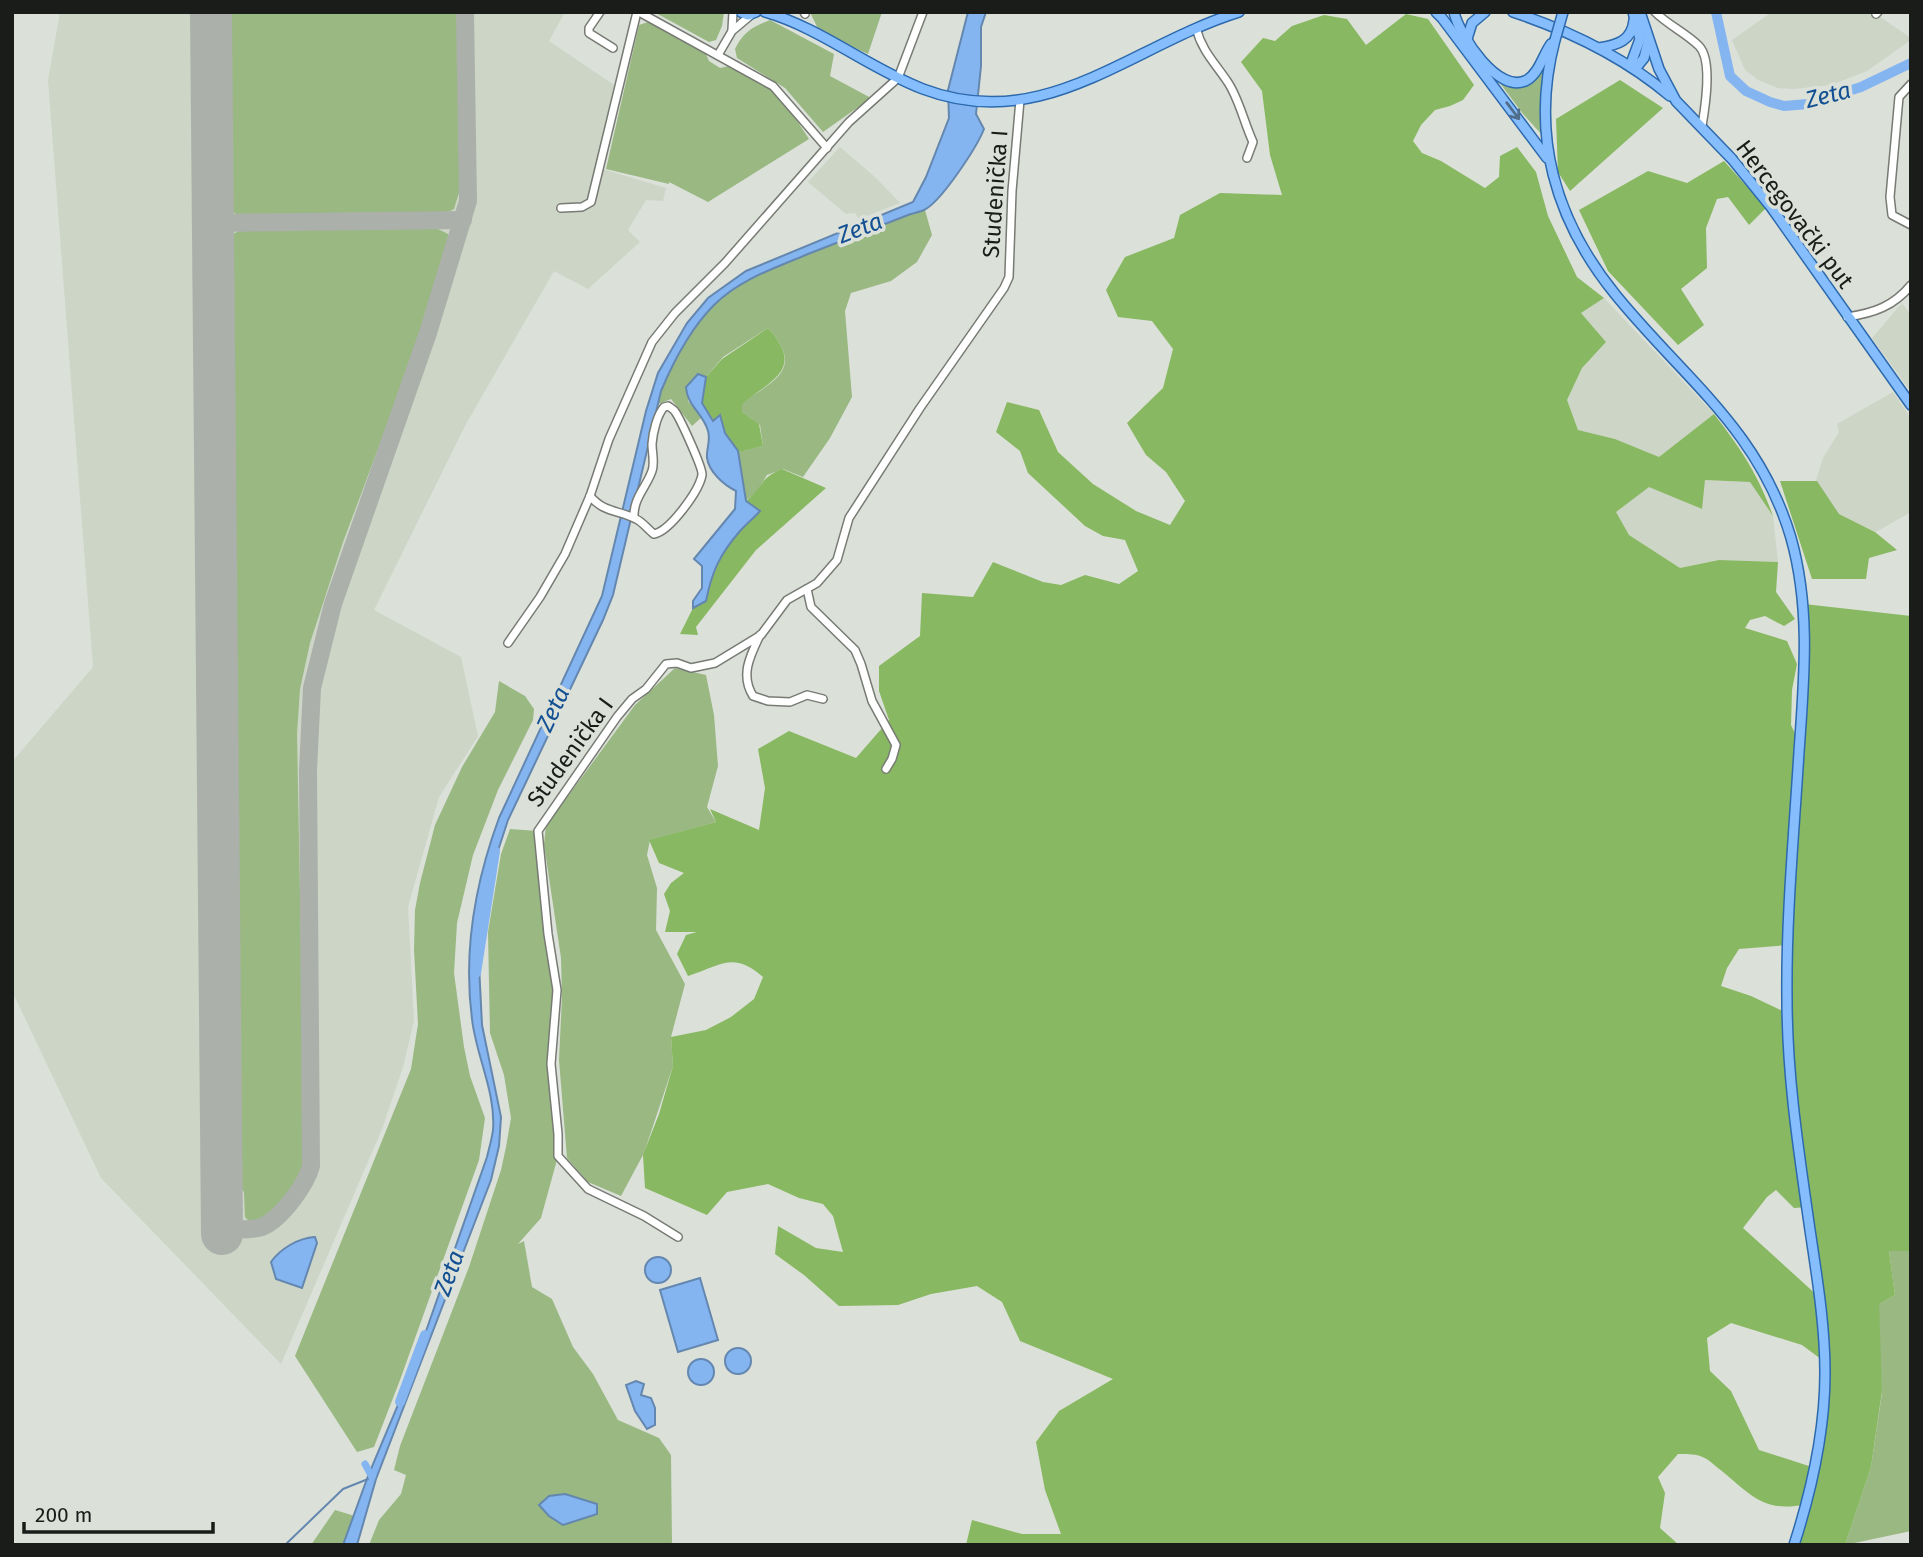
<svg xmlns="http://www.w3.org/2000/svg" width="1923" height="1557" viewBox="0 0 1923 1557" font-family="'Fira Sans',sans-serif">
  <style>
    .built { fill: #ccd5c6 }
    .green { fill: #99b882 }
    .forest { fill: #88b861; fill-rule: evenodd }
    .water { fill: #84b5f1; stroke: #6487b0; stroke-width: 2 }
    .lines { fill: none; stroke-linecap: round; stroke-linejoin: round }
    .stream { stroke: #6487b0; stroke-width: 2 }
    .canal { stroke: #84b5f1; stroke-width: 7 }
    .river { stroke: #84b5f1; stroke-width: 10 }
    .taxiway { stroke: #acb0aa; stroke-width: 18 }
    .runway { stroke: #acb0aa; stroke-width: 42 }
    .minor-casing { stroke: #777b74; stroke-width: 10 }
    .major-casing { stroke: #2c69ad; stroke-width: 12 }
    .minor { stroke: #fff; stroke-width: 7 }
    .major { stroke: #86befd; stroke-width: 9 }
    .major-bridge-casing { stroke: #2c69ad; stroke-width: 12; stroke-linecap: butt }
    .major-bridge { stroke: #86befd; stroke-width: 9 }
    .oneway { stroke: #506d8b }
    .labels { text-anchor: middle; stroke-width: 7; stroke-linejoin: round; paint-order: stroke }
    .street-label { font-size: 23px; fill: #1a1c19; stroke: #dbe0d8 }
    .water-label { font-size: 24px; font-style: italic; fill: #135093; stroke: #dbe0d8 }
  </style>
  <rect width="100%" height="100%" fill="#dbe0d8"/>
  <!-- built -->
  <g class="built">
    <path d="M60 12H565L549 41 614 85 596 167 666 188 663 201 646 200 628 230 640 242 588 289 554 271 466 424 374 610 461 657 478 736 439 797 408 907 414 1021 403 1067 382 1129 281 1364 101 1178 12 991V762L93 667 48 80Z"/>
    <path d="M1772 12H1873L1911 38V40L1867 71 1831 85 1794 89 1778 88 1758 80 1745 70 1732 40Z"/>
    <path d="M840 147 876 178 900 203 859 219 855 213 846 214 808 182Z"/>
    <path d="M1604 298 1714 414 1659 457 1615 439 1578 430 1567 400 1582 368 1606 342 1581 313Z"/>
    <path d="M1902 303 1911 315V387L1908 388 1872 338Z"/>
    <path d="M1893 392 1911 418V512L1876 532 1839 514 1816 480 1823 458 1839 432 1837 424Z"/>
    <path d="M1705 480 1750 482 1773 516 1778 562 1719 560 1680 568 1629 535 1615 512 1649 486 1701 509Z"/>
  </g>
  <!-- green -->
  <g class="green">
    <path d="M226 12H458L462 125 461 186 454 209 446 213 238 215 231 211 228 204Z"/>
    <path d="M654 12H724L722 26 716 40 709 42Z"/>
    <path d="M810 12H882L868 54 819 31Z"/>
    <path d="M770 20 834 54 830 76 871 98 823 132 785 88 737 58 735 49C743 32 752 27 770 20Z"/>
    <path d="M1453 20 1497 72 1520 83 1547 57 1542 94 1543 136 1523 114Z"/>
    <path d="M648 22 705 52 709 61 720 68 729 66 772 90 788 107 809 139 708 202 669 182V184L606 169 639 25Z"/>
    <path d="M925 210 932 235 917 262 891 281 851 293 845 311 852 397 830 438 803 477 783 469 767 475 756 493 745 501 738 452 763 446 760 425 742 412V403C775 380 805 369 768 328L723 357 706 377 698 374 688 401 702 417 692 426 671 399 658 404C668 362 696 315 732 289 754 274 780 266 804 256 839 242 874 228 908 214Z"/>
    <path d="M436 228 448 234 447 251 422 332 343 542 310 643 300 689 297 734 305 1157C302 1178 272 1223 250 1222L245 1217 244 1192 235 1180 228 244 233 234 241 230Z"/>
    <path d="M675 668 706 675 714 715 718 766 707 807 716 822 650 840 647 855 657 888 656 930 685 984 671 1037 673 1066 644 1153 621 1196 588 1182 567 1158 559 1060 562 997 561 958 544 844 546 826 635 705Z"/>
    <path d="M499 681 525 696 534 709 533 720 498 790 473 855 457 923 454 973 464 1047 470 1076 485 1118 479 1160 400 1380 374 1447 357 1452 295 1356 411 1069 418 1024 414 950 415 910 420 883 435 825 462 767 495 712Z"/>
    <path d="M510 829 538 831 557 991 551 1065 558 1156 541 1218 518 1244 524 1241 532 1287 552 1299 573 1347 593 1374 618 1420 659 1438 671 1455 672 1545H369L379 1520 401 1494 406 1475 394 1470 400 1446 469 1267 501 1170 506 1147 511 1118 504 1075 490 1033 488 932 501 854Z"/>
    <path d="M1889 1251H1911V1531L1845 1545 1871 1467 1882 1393 1877 1305 1895 1295Z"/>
    <path d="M335 1510 358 1517 344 1545H311Z"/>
  </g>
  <!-- forest -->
  <g class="forest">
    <path d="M1406 14 1428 19 1474 85 1463 100 1450 106 1435 110 1421 125 1413 141 1422 153 1441 161 1485 188 1499 177 1500 156 1517 147 1536 172 1548 216 1577 277 1604 298 1581 313 1606 342 1582 368 1567 400 1578 430 1615 439 1659 457 1714 414C1741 449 1758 474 1773 516L1750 482 1705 480 1702 509 1649 487 1616 512 1629 535 1680 568 1719 560 1778 562 1776 592 1795 619 1784 626 1765 616 1750 620 1745 628 1787 641 1797 664 1792 690 1791 725 1799 742 1804 604 1911 616V1251H1889L1895 1295 1879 1304 1882 1391 1871 1467 1845 1545H1794L1806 1504C1762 1514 1750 1493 1718 1468 1713 1464 1707 1458 1700 1456 1694 1454 1685 1454 1678 1454L1658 1477 1665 1493 1660 1528 1679 1545H966L972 1520 1022 1534H1061L1045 1490 1036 1442 1059 1411 1113 1379 1020 1341 1002 1302 977 1286 931 1294 898 1305 839 1306 804 1275 775 1254 778 1226 816 1248 843 1252 833 1216 823 1204 799 1198 768 1184 727 1192 707 1215 645 1188 643 1155 659 1114 673 1066 671 1037 706 1030 731 1017 754 999 763 977C733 951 722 965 688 976L677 954 686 935 697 932H665L670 911 664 894 671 883 684 873 659 863 649 840 716 822 710 809 759 830 765 788 758 749 789 731 856 758 889 720 879 691V666L920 636 922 593 973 597 993 562 1043 582 1061 585 1085 575 1119 584 1138 571 1125 540 1103 536 1085 526 1028 473 1020 451 996 432 1007 402 1039 410 1058 452 1093 484 1136 511 1170 525 1185 501 1166 472 1146 455 1127 423 1163 388 1173 349 1152 321 1118 317 1106 290 1125 257 1174 238 1180 215 1220 193 1282 195 1270 155 1262 91 1241 62 1263 38 1275 41 1292 26 1324 15 1347 19 1366 45ZM1788 945 1787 1013 1751 996 1721 986 1727 968 1739 949ZM1776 1190 1794 1208 1808 1207 1819 1297 1743 1228 1767 1197ZM1731 1323 1802 1345 1825 1362 1815 1468 1759 1450 1731 1391 1710 1371 1707 1338Z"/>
    <path d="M1620 80 1663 108 1570 191 1558 172 1556 119Z"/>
    <path d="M1724 161 1766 208 1749 225 1728 197 1717 199 1706 228 1707 268 1681 289 1704 325 1678 345 1608 271 1579 210 1648 171 1687 183Z"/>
    <path d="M768 328C805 369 773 379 742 404V412L759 424 763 446 739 452 725 433 720 416 714 421 702 403 706 377 722 359Z"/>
    <path d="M782 469 826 488 756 550 696 627 698 635 680 634 693 608 706 600C713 565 726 542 754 518V506L746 501C764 487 759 478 782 469Z"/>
    <path d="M1780 481H1817L1839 514 1875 532 1897 550 1869 558 1866 579H1812Z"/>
  </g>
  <!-- water -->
  <g class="water">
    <path d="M968 12H986L981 27V66L976 114 984 129C977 147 941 202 924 210 920 212 913 213 908 215 875 228 841 241 808 254 775 268 740 279 714 305 690 329 674 360 661 391L613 595 603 620 508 820 489 878 478 945 482 1025 501 1117 499 1146 491 1180 376 1479 357 1545H343L368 1476 411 1374 487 1157C489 1148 492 1139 493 1130 496 1092 476 1056 472 1019 463 950 475 883 499 818L602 596 646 411 658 373 687 323 708 298 746 271 913 202 926 177 949 118 948 90Z"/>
    <path d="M698 374 706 377 702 403 713 421 720 415 725 433 738 451 746 501 760 511C754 518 746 524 740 531 720 554 712 571 706 601L693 608V601L702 588V566L694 559 735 509 736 491C724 485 709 472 707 458 706 449 711 441 708 431 703 413 687 406 686 387Z"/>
    <path d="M315 1237 317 1243 302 1288 276 1279 271 1262C280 1249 298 1238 315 1237Z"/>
    <circle cx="658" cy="1270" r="13"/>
    <path d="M700 1278 718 1340 678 1352 660 1290Z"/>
    <circle cx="738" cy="1361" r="13"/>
    <circle cx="701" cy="1372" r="13"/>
    <path d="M636 1381 644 1384 641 1395 651 1398 655 1408V1425L647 1429 635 1411 626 1385Z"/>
    <path d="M565 1494 597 1504V1514L563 1525 549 1516 539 1505 549 1496Z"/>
  </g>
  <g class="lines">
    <!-- stream -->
    <path class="stream" d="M285 1545 343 1489 368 1479"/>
    <!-- canal -->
    <path class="canal" d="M365 1464 372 1477"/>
    <!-- river -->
    <g class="river">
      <path d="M1716 12 1730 76 1746 91 1770 102 1784 106 1808 104 1861 87 1911 63"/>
      <path d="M476 973 495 851"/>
      <path d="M400 1402 425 1335"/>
    </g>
    <!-- taxiway -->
    <g class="taxiway">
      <path d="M214 223 463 220"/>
      <path d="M222 1229C234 1229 250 1231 262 1227 281 1219 306 1185 311 1166L308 770 312 688 333 604 428 333 468 201 465 12"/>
    </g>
    <!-- runway -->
    <path class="runway" d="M211 12 222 1234"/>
    <defs>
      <g id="minor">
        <path d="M600 12 589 28V33L613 48"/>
        <path d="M639 12 773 86 827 148"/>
        <path d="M804 12 805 14"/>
        <path d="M1655 12C1668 25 1686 33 1699 46 1713 60 1705 108 1702 126"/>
        <path d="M1876 14 1878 12"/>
        <path d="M1196 28C1202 51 1215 63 1227 81 1239 98 1244 123 1253 142L1247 158"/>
        <path d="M732 30 733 12"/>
        <path d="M718 55 732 31 751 15"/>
        <path d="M1911 84 1899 97 1890 197 1892 215 1911 225"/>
        <path d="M561 208 582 207 591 202 637 12"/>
        <path d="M1847 317C1874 313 1894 306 1911 285"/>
        <path d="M590 496C604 513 619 510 636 519 643 522 648 530 654 534 670 531 699 491 702 475 703 468 681 421 676 413 673 408 672 409 668 406L664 407C657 415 653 432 652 444 652 453 655 463 652 471 646 488 633 498 634 518"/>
        <path d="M807 589 811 607 855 650 861 664 872 701 896 745 892 759 886 769"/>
        <path d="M760 635C750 656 740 675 753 696L768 701 790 702 807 695 823 699"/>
        <path d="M508 643 540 597 565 554 590 496 609 439 652 342 675 313 725 263 849 122 898 78 923 12"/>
        <path d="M678 1237 644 1216 588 1189 558 1156V1134L551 1064 557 990 548 934 538 831 617 717 632 699 646 689 666 664 677 663 691 668 715 663 761 635 787 600 817 583 837 560 849 518 920 408 1004 288 1009 277 1012 191 1020 100"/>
      </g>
      <g id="major">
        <path d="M741 12 748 15 756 12"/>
        <path d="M765 12C821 28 868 68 923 89 1044 135 1130 46 1239 12"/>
        <path d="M1436 12 1442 18 1547 158"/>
        <path d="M1454 12C1459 35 1499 96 1527 80 1539 73 1543 55 1551 44"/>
        <path d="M1513 12C1570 31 1624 57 1670 96"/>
        <path d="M1640 12 1659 69 1676 101 1732 159 1771 207 1911 405"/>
        <path d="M1467 39 1472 23 1485 12"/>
        <path d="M1555 40C1530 134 1555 220 1615 294 1682 377 1759 429 1791 538 1811 609 1804 680 1799 752 1794 834 1786 917 1787 999 1787 1077 1799 1153 1810 1230 1817 1277 1825 1325 1825 1373 1825 1432 1812 1489 1794 1545"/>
        <path d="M1599 48C1617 45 1632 41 1634 20"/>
        <path d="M1630 66 1640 39 1633 12"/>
        <path d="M1635 69 1644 58 1648 42"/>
      </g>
    </defs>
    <!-- minor casing -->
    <use href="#minor" class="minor-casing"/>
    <!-- major casing -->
    <use href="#major" class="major-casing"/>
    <!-- minor -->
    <use href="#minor" class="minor"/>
    <!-- major -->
    <use href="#major" class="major"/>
    <defs>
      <path id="major-bridge" d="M1555 40 1563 12"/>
    </defs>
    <!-- major-bridge casing -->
    <use href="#major-bridge" class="major-bridge-casing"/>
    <!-- major-bridge -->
    <use href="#major-bridge" class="major-bridge"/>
  </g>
  <!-- one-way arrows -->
  <defs><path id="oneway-shaft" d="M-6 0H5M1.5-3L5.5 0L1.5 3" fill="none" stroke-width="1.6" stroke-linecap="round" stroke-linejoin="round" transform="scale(1.75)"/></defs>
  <use class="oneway" href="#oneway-shaft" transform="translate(1513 111) rotate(53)"/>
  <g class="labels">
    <!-- street labels -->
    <g class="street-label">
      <text transform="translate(995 194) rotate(-86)" y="8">Studenička I</text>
      <text transform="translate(1795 214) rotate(53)" y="8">Hercegovački put</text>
      <text transform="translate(570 752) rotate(-54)" y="8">Studenička I</text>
    </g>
    <!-- water labels -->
    <g class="water-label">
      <text transform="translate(1828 95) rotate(-14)" y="8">Zeta</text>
      <text transform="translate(860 228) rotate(-21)" y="8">Zeta</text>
      <text transform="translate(553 709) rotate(-65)" y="8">Zeta</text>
      <text transform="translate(449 1273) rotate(-70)" y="8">Zeta</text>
    </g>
  </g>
  <!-- border -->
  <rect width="1923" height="1557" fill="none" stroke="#1a1c19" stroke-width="28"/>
  <!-- scale -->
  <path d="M24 1522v10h189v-10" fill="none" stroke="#1a1c19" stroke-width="3.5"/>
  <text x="35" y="1522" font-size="21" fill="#1a1c19" stroke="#dbe0d8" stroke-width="5" paint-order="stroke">200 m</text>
</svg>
